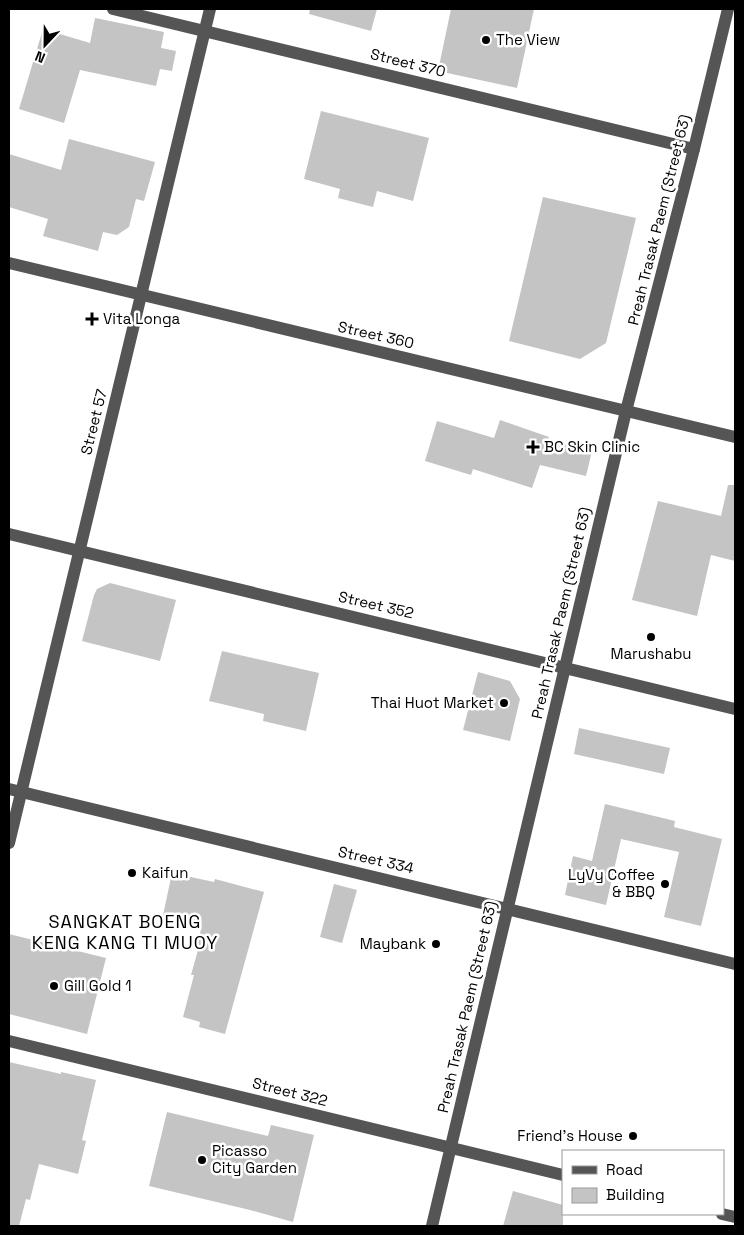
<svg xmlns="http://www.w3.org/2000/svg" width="744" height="1235" viewBox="0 0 744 1235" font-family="'Space Grotesk',sans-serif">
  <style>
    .building { fill: #c4c4c4 }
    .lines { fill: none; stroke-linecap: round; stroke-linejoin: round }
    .minor { stroke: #555; stroke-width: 12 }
    .poi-dot { fill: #000; stroke: #fff; stroke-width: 2 }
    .labels { text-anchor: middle; stroke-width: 5; stroke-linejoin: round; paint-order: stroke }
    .poi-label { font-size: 15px; fill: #000; stroke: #fff; text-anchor: start }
    .street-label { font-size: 15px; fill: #000; stroke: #fff }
    .quarter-label { font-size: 18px; letter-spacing: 1px; fill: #000; stroke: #fff }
  </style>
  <rect width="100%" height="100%" fill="#fff"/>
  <!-- building -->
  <g class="building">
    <path d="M310 9H377L371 31 309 14Z"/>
    <path d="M451 9H534L517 88 438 71Z"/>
    <path d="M95 18 164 32 161 48 176 51 172 71 160 69 156 86 80 70 64 123 19 109 43 29 90 43Z"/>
    <path d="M321 111 429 138 413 201 377 191 373 207 338 198 340 189 304 179Z"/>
    <path d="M69 139 155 162 144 201 136 199 129 227 117 235 103 232 98 251 43 236 48 219 9 207V154L61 170Z"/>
    <path d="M543 197 636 218 606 343 580 359 509 341Z"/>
    <path d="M500 420 549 437 548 440 592 451 586 476 540 465 532 488 473 469 471 475 425 461 437 421 494 438Z"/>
    <path d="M728 485H735V561L711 555 697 616 632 600 658 501 721 516Z"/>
    <path d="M110 583 176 600 160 661 82 641 94 595 97 589Z"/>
    <path d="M222 651 319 673 306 731 263 721 264 714 209 701Z"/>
    <path d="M478 672 510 681 520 699 510 741 463 730Z"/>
    <path d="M579 728 670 748 664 774 574 754Z"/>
    <path d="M605 804 675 821 674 827 722 839 701 926 664 917 679 852 621 839 606 905 565 895 573 856 592 861Z"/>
    <path d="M172 873 214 882 215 879 264 892 225 1034 199 1027 200 1022 183 1017 194 975H191L198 950 196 949 201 929 162 920Z"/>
    <path d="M334 884 357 890 342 943 320 937Z"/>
    <path d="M9 934 106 958 87 1034 9 1014Z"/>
    <path d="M9 1062 61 1074V1072L96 1080 82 1140 86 1141 78 1174 39 1164 30 1200 26 1199 19 1226H9Z"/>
    <path d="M167 1112 268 1136 271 1125 314 1135 293 1222 250 1210 149 1186Z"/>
    <path d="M513 1191 563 1205V1226H503Z"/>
  </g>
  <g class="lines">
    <!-- minor -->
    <g class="minor">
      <path d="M113 9 694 149"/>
      <path d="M9 263 735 437"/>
      <path d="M9 534 735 709"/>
      <path d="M9 789 735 964"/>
      <path d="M9 843 210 9"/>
      <path d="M9 1041 563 1175"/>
      <path d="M722 1214 735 1217"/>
      <path d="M432 1226 626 411 694 149 728 9"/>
    </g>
  </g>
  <!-- markers -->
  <g class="poi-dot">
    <circle cx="486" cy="40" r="5"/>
    <path d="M89.5 311.5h5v5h5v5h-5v5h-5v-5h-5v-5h5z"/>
    <path d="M530.5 439.5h5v5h5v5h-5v5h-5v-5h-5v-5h5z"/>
    <circle cx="651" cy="637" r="5"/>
    <circle cx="504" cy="703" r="5"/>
    <circle cx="132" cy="873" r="5"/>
    <circle cx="665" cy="884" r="5"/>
    <circle cx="436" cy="944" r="5"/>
    <circle cx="54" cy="986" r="5"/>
    <circle cx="633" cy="1136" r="5"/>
    <circle cx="202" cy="1160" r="5"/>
  </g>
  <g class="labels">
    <!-- poi labels -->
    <g class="poi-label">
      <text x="496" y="45">The View</text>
      <text x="103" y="324">Vita Longa</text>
      <text x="544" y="452">BC Skin Clinic</text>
      <text x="651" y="659" text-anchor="middle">Marushabu</text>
      <text x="494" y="708" text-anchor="end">Thai Huot Market</text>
      <text x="142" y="878">Kaifun</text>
      <text x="655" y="880" text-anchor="end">LyVy Coffee<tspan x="655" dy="17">&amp; BBQ</tspan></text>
      <text x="426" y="949" text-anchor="end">Maybank</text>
      <text x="64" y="991">Gill Gold 1</text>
      <text x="623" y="1141" text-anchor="end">Friend's House</text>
      <text x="212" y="1156">Picasso<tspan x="212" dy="17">City Garden</tspan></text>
    </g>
    <!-- street labels -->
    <g class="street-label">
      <text transform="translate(408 63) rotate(14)" y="5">Street 370</text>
      <text transform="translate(659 220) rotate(-76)" y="5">Preah Trasak Paem (Street 63)</text>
      <text transform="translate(376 335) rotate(13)" y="5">Street 360</text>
      <text transform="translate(94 422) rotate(-76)" y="5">Street 57</text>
      <text transform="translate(376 605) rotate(13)" y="5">Street 352</text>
      <text transform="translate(561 613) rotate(-77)" y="5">Preah Trasak Paem (Street 63)</text>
      <text transform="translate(376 860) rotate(13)" y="5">Street 334</text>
      <text transform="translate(467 1007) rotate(-77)" y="5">Preah Trasak Paem (Street 63)</text>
      <text transform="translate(290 1092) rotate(14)" y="5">Street 322</text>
    </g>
    <!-- quarter labels -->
    <g class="quarter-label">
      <text x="125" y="928">SANGKAT BOENG<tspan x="125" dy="21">KENG KANG TI MUOY</tspan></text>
    </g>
  </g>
  <!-- border -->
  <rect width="744" height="1235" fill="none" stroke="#000000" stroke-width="20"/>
  <!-- legend -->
  <rect x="562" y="1150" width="162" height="65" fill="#ffffff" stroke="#999999"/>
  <rect x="572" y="1166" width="25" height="8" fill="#555555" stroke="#999999"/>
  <text x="606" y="1175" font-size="15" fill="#000000">Road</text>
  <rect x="572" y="1188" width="25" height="15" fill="#c4c4c4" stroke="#999999"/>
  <text x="606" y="1200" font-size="15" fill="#000000">Building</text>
  <!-- north arrow -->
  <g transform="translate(45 45) rotate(202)" stroke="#ffffff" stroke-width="4" paint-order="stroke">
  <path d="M0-4L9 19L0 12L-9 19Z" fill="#000000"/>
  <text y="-8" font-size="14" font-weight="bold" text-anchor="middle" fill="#000000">N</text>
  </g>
</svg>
